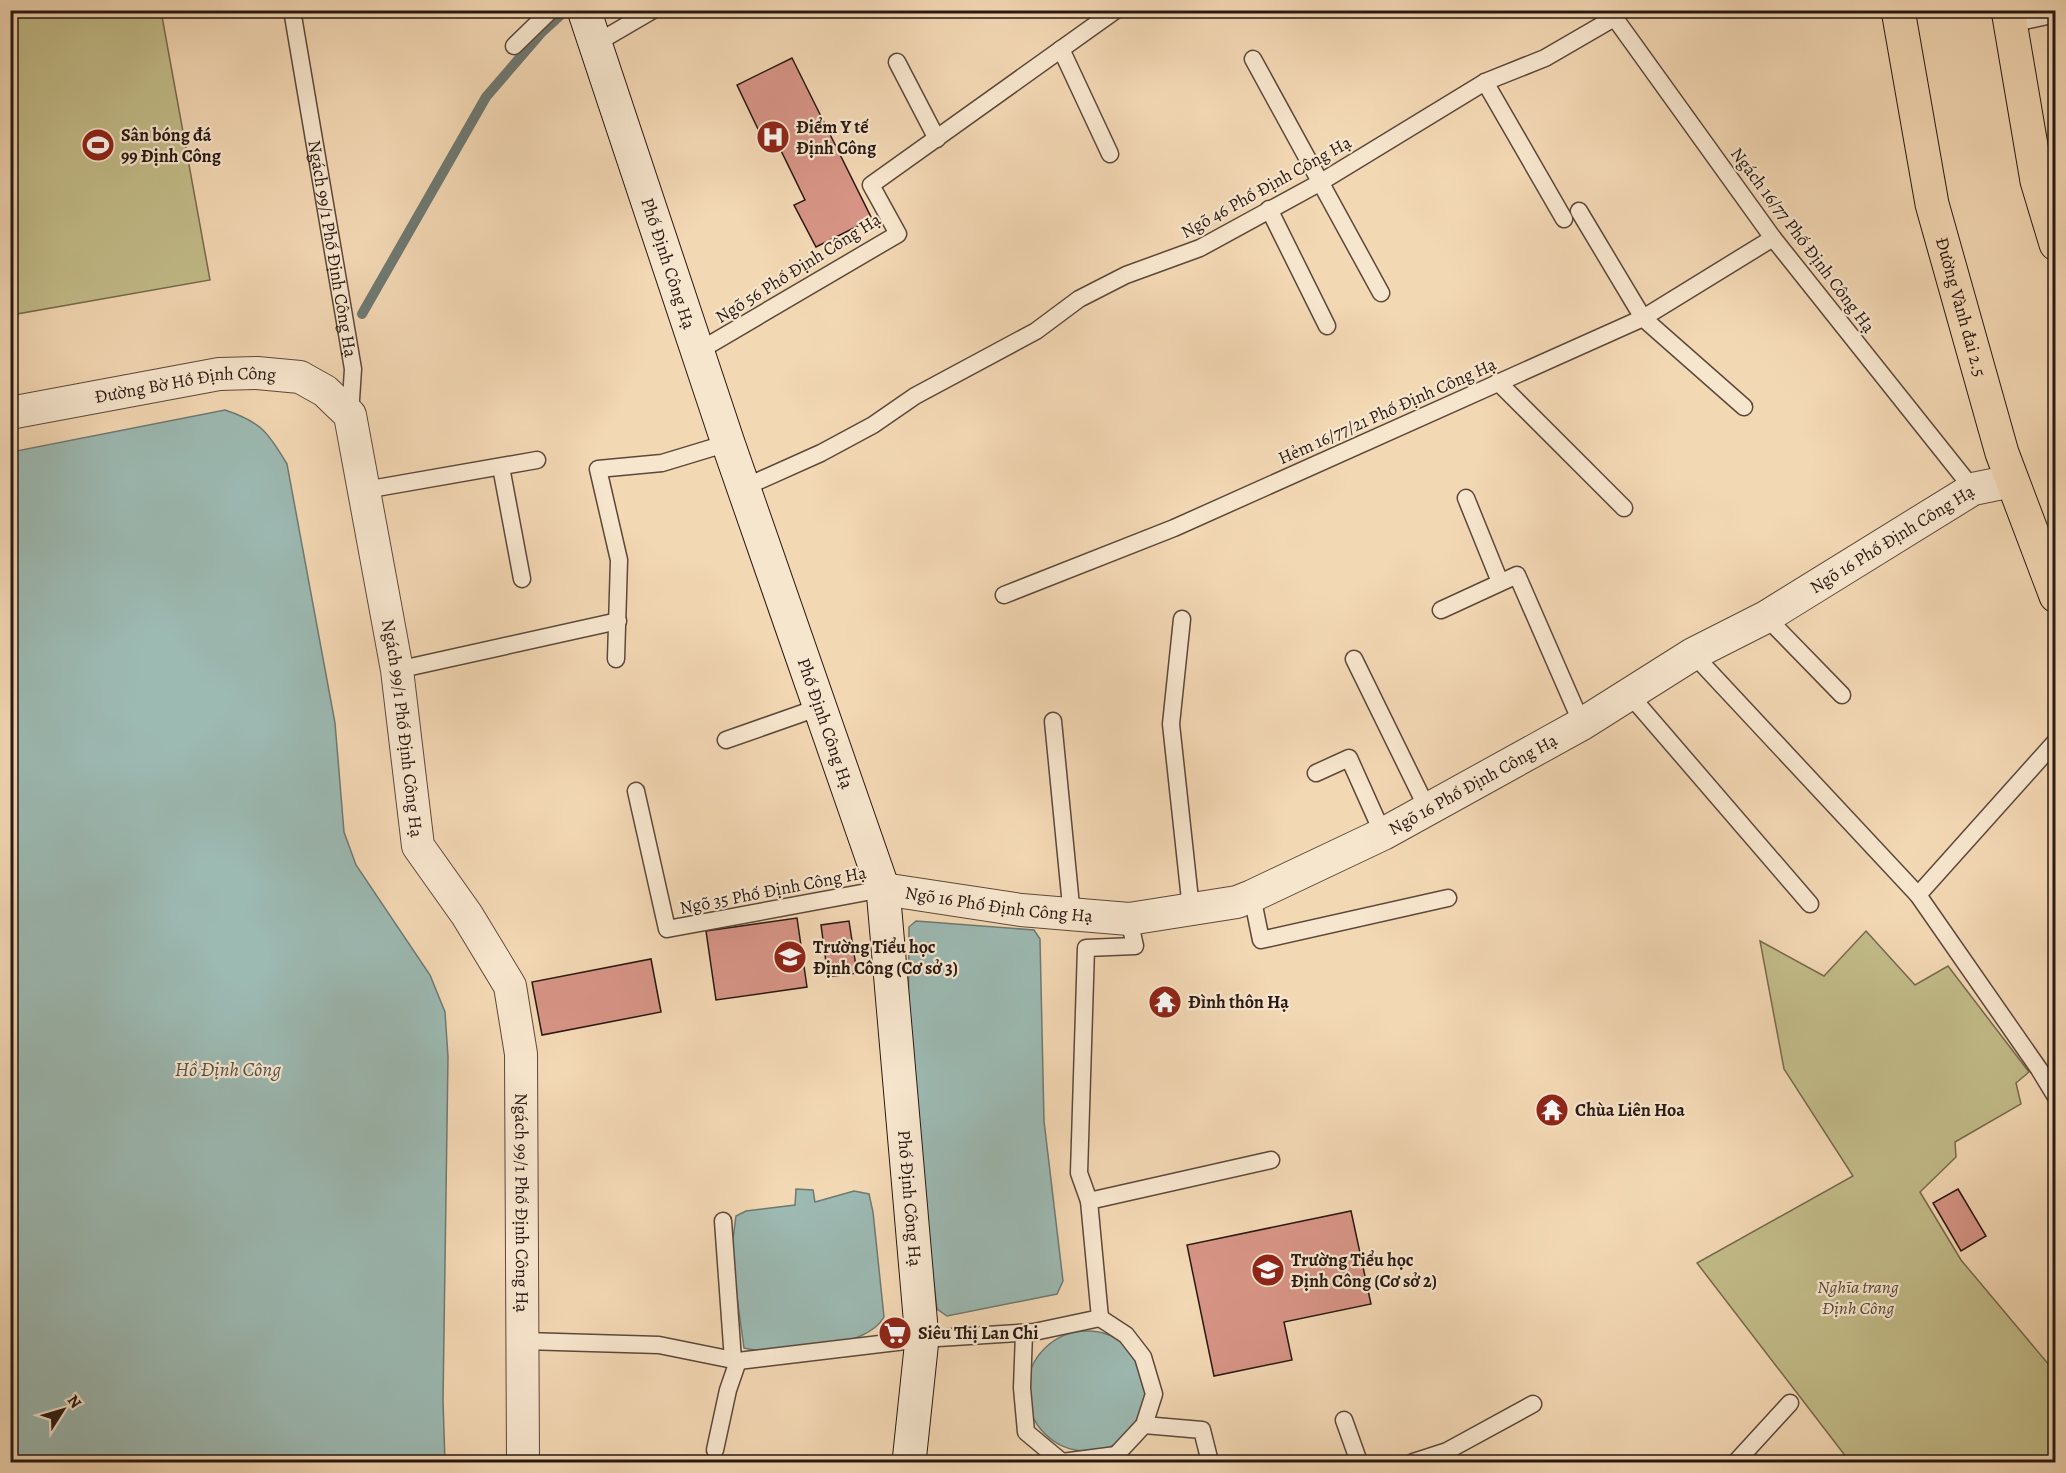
<svg xmlns="http://www.w3.org/2000/svg" width="2066" height="1473" viewBox="0 0 2066 1473" font-family="Alegreya,serif">
  <style>
    .green { fill: #c2bc89; stroke: #766a4e; stroke-width: 1.5 }
    .water { fill: #9cb9b2; stroke: #6e7972; stroke-width: 1.5 }
    .lines { fill: none; stroke-linecap: round; stroke-linejoin: round }
    .stream { stroke: #6e7972; stroke-width: 10 }
    .building { fill: #d79486; stroke: #291812; stroke-width: 1.5 }
    .lane-casing { stroke: #5c483a; stroke-width: 19 }
    .street-casing { stroke: #5c483a; stroke-width: 34 }
    .secondary-casing { stroke: #291812; stroke-width: 35 }
    .primary-casing { stroke: #291812; stroke-width: 35 }
    .lane { stroke: #f7e6ce; stroke-width: 16 }
    .street { stroke: #f7e6ce; stroke-width: 32 }
    .secondary { stroke: #f7e6ce; stroke-width: 33 }
    .primary { stroke: #f3d8b4; stroke-width: 33 }
    .labels { text-anchor: middle; stroke-width: 4.5; stroke-linejoin: round; paint-order: stroke }
    .poi-label { font-size: 18px; font-weight: bold; fill: #291812; stroke: #f7e6ce; text-anchor: start }
    .street-label { font-size: 18px; fill: #291812; stroke: #f7e6ce }
    .park-label { font-size: 18px; font-style: italic; fill: #574936; stroke: #f7e6ce }
    .water-label { font-size: 20px; font-style: italic; fill: #51504a; stroke: #f7e6ce }
  </style>
  <rect width="100%" height="100%" fill="#f3d8b4"/>
  <filter id="stains"><feTurbulence type="fractalNoise" baseFrequency=".00333" numOctaves="4"/><feColorMatrix values="0 0 0 0 .2 0 0 0 0 .09 0 0 0 0 .02 0 0 0 .5 -.17"/></filter>
  <radialGradient id="worn" r=".72"><stop offset=".6" stop-color="#630" stop-opacity="0"/><stop offset="1" stop-color="#630" stop-opacity=".3"/></radialGradient>
  <!-- green -->
  <g class="green">
    <path d="M11 10 161 11 210 280 11 315Z"/>
    <path d="M1866 931 1915 985 1948 966 2029 1072 2016 1083 2021 1104 1955 1142 1956 1157 1920 1192 1961 1260 2055 1372V1462H1850L1697 1263 1853 1176 1784 1069 1760 941 1824 976Z"/>
  </g>
  <!-- water -->
  <g class="water">
    <path d="M225 410C261 422 268 432 287 464L335 723 344 832 356 865 430 975 445 1012 448 1057 443 1401 445 1462H11V452Z"/>
    <path d="M916 921 1034 930 1040 939 1044 1121 1063 1281 1057 1294 947 1316 937 1309 908 1063 909 927Z"/>
    <path d="M796 1189 813 1190 815 1202 854 1191 869 1194 873 1212 884 1317C867 1349 776 1356 744 1348L731 1254 736 1216 746 1211 795 1205Z"/>
    <circle cx="1087" cy="1391" r="60"/>
  </g>
  <g class="lines">
    <!-- stream -->
    <path class="stream" d="M362 314 486 97 542 32 566 10"/>
  </g>
  <!-- building -->
  <g class="building">
    <path d="M792 58 872 219 816 247 794 205 805 200 768 124 758 129 737 85Z"/>
    <path d="M797 918 807 987 716 1000 706 931Z"/>
    <path d="M849 921 857 973 828 977 821 925Z"/>
    <path d="M651 959 661 1012 542 1035 532 982Z"/>
    <path d="M1958 1189 1986 1236 1961 1251 1933 1203Z"/>
    <path d="M1351 1211 1371 1304 1284 1322 1292 1360 1214 1376 1187 1245Z"/>
  </g>
  <g class="lines">
    <defs>
      <g id="lane">
        <path id="s1" d="M292 10 353 369 350 415"/>
        <path d="M1609 10 1773 238 1973 489"/>
        <path d="M2011 24 2056 14"/>
        <path d="M593 45 653 10"/>
        <path d="M514 46 551 10"/>
        <path d="M1061 49 1110 154"/>
        <path d="M1253 59 1381 293"/>
        <path d="M897 62 937 139"/>
        <path d="M1485 82 1564 219"/>
        <path d="M1269 209 1327 326"/>
        <path d="M1579 211 1643 318 1744 407"/>
        <path d="M697 352 898 234 871 185 1116 10"/>
        <path d="M1498 382 1624 508"/>
        <path d="M501 467 522 579"/>
        <path d="M745 487 821 453 873 425 915 396 1036 331 1079 299 1126 275 1200 248 1321 182 1485 82 1545 58 1614 18"/>
        <path d="M365 490 537 460"/>
        <path d="M1466 498 1500 582"/>
        <path d="M1004 595 1174 528 1643 318 1773 238"/>
        <path d="M1441 610 1517 575 1582 724"/>
        <path d="M1766 617 1842 695"/>
        <path d="M1182 619 1171 724 1191 909"/>
        <path d="M1693 654 1918 895 2039 1069 2056 1097"/>
        <path d="M616 659 619 560 598 469 662 463 728 443"/>
        <path d="M1354 659 1428 810"/>
        <path d="M397 670 618 621"/>
        <path d="M1629 694 1810 904"/>
        <path d="M1053 721 1072 916"/>
        <path d="M726 740 820 707"/>
        <path d="M1316 773 1349 758 1383 834"/>
        <path d="M636 791 667 929 883 889"/>
        <path d="M1918 895 2055 742"/>
        <path d="M1252 896 1261 940 1448 898"/>
        <path d="M1089 1201 1271 1160"/>
        <path d="M723 1221 733 1360"/>
        <path d="M1024 1333 1022 1388 1026 1432 1062 1462 1116 1455 1144 1425 1154 1394 1143 1357 1126 1335 1100 1318"/>
        <path d="M524 1341 659 1345 738 1361 922 1339 1034 1332 1100 1318 1089 1201 1079 1173 1086 948 1135 946 1129 919"/>
        <path d="M1344 1420 1359 1462"/>
        <path d="M1144 1425 1202 1430 1210 1462"/>
        <path d="M715 1450 728 1390 738 1361"/>
        <path d="M1413 1462 1447 1451 1533 1404"/>
        <path d="M1736 1462 1790 1403"/>
      </g>
      <g id="street">
        <path id="s2" d="M10 413 219 374 257 373 300 377 325 391 350 415 397 670 418 846 467 915 510 986 521 1054 523 1462"/>
        <path id="s3" d="M883 889 1021 910 1129 919 1237 902 1252 896 1383 834 1582 724 1693 654 1766 617 1973 489 2012 481"/>
      </g>
      <g id="secondary">
        <path id="s4" d="M584 10 728 443 883 889 922 1339 909 1462"/>
      </g>
      <g id="primary">
        <path id="s5" d="M1898 10 1932 204 2002 453 2056 596"/>
        <path d="M2008 10 2037 181 2056 244"/>
      </g>
    </defs>
    <!-- lane casing -->
    <use href="#lane" class="lane-casing"/>
    <!-- street casing -->
    <use href="#street" class="street-casing"/>
    <!-- secondary casing -->
    <use href="#secondary" class="secondary-casing"/>
    <!-- primary casing -->
    <use href="#primary" class="primary-casing"/>
    <!-- lane -->
    <use href="#lane" class="lane"/>
    <!-- street -->
    <use href="#street" class="street"/>
    <!-- secondary -->
    <use href="#secondary" class="secondary"/>
    <!-- primary -->
    <use href="#primary" class="primary"/>
  </g>
  <!-- icons -->
  <defs>
    <symbol id="hospital-disc" viewBox="-11 -11 22 22"><circle r="9.5" fill="#8f2418" stroke="#f7e6ce"/><path d="M-5-5h3v3.5h4V-5h3V5h-3V1.5h-4V5h-3Z" fill="#fff"/></symbol>
    <symbol id="stadium-disc" viewBox="-11 -11 22 22"><circle r="9.5" fill="#8f2418" stroke="#f7e6ce"/><path d="M0-5a6.5 5 0 1 0 0 10a6.5 5 0 1 0 0-10ZM-3.5-1.8h7v3.6h-7Z" fill="#fff"/></symbol>
    <symbol id="school-disc" viewBox="-11 -11 22 22"><circle r="9.5" fill="#8f2418" stroke="#f7e6ce"/><path d="M0-5L7-2L0 1L-7-2ZM-4 1L0 2.5L4 1V4Q0 6-4 4Z" fill="#fff"/></symbol>
    <symbol id="temple-disc" viewBox="-11 -11 22 22"><circle r="9.5" fill="#8f2418" stroke="#f7e6ce"/><path d="M0-6L5-2H3V0L6.5 2.5H4V6H1.5V3h-3V6H-4V2.5H-6.5L-3 0V-2H-5Z" fill="#fff"/></symbol>
    <symbol id="supermarket-disc" viewBox="-11 -11 22 22"><circle r="9.5" fill="#8f2418" stroke="#f7e6ce"/><path d="M-6-5.5h2.5l.6 2H6L4.5 2H-2.5L-4.4-4H-6ZM-1.5 3.2a1.3 1.3 0 1 0 .1 0ZM3 3.2a1.3 1.3 0 1 0 .1 0Z" fill="#fff"/></symbol>
  </defs>
  <g fill-rule="evenodd">
    <use href="#hospital-disc" x="754" y="118" width="38" height="38"/>
    <use href="#stadium-disc" x="79" y="126" width="38" height="38"/>
    <use href="#school-disc" x="771" y="938" width="38" height="38"/>
    <use href="#temple-disc" x="1146" y="983" width="38" height="38"/>
    <use href="#temple-disc" x="1533" y="1091" width="38" height="38"/>
    <use href="#school-disc" x="1249" y="1251" width="38" height="38"/>
    <use href="#supermarket-disc" x="876" y="1314" width="38" height="38"/>
  </g>
  <g class="labels">
    <!-- poi labels -->
    <g class="poi-label">
      <text x="796" y="133">Điểm Y tế<tspan x="796" dy="21">Định Công</tspan></text>
      <text x="121" y="141">Sân bóng đá<tspan x="121" dy="21">99 Định Công</tspan></text>
      <text x="813" y="953">Trường Tiểu học<tspan x="813" dy="21">Định Công (Cơ sở 3)</tspan></text>
      <text x="1188" y="1008">Đình thôn Hạ</text>
      <text x="1575" y="1116">Chùa Liên Hoa</text>
      <text x="1291" y="1266">Trường Tiểu học<tspan x="1291" dy="21">Định Công (Cơ sở 2)</tspan></text>
      <text x="918" y="1339">Siêu Thị Lan Chi</text>
    </g>
    <!-- street labels -->
    <g class="street-label">
      <text transform="translate(1266 187) rotate(-29)" y="6">Ngõ 46 Phố Định Công Hạ</text>
      <text transform="translate(1803 240) rotate(53)" y="6">Ngách 16/77 Phố Định Công Hạ</text>
      <text dy="6" stroke="none"><textPath href="#s1" startOffset="242">Ngách 99/1 Phố Định Công Hạ</textPath></text>
      <text dy="6" stroke="none"><textPath href="#s4" startOffset="267">Phố Định Công Hạ</textPath></text>
      <text transform="translate(798 268) rotate(-32)" y="6">Ngõ 56 Phố Định Công Hạ</text>
      <text dy="6" stroke="none"><textPath href="#s5" startOffset="304">Đường Vành đai 2.5</textPath></text>
      <text dy="6" stroke="none"><textPath href="#s2" startOffset="178">Đường Bờ Hồ Định Công</textPath></text>
      <text transform="translate(1387 411) rotate(-24)" y="6">Hẻm 16/77/21 Phố Định Công Hạ</text>
      <text dy="6" stroke="none"><textPath href="#s3" startOffset="1107">Ngõ 16 Phố Định Công Hạ</textPath></text>
      <text dy="6" stroke="none"><textPath href="#s4" startOffset="753">Phố Định Công Hạ</textPath></text>
      <text dy="6" stroke="none"><textPath href="#s2" startOffset="675">Ngách 99/1 Phố Định Công Hạ</textPath></text>
      <text dy="6" stroke="none"><textPath href="#s3" startOffset="621">Ngõ 16 Phố Định Công Hạ</textPath></text>
      <text transform="translate(773 890) rotate(-11)" y="6">Ngõ 35 Phố Định Công Hạ</text>
      <text dy="6" stroke="none"><textPath href="#s3" startOffset="117">Ngõ 16 Phố Định Công Hạ</textPath></text>
      <text dy="6" stroke="none"><textPath href="#s4" startOffset="1239">Phố Định Công Hạ</textPath></text>
      <text dy="6" stroke="none"><textPath href="#s2" startOffset="1179">Ngách 99/1 Phố Định Công Hạ</textPath></text>
    </g>
    <!-- park labels -->
    <g class="park-label">
      <text x="1858" y="1293">Nghĩa trang<tspan x="1858" dy="21">Định Công</tspan></text>
    </g>
    <!-- water labels -->
    <g class="water-label">
      <text x="228" y="1076">Hồ Định Công</text>
    </g>
  </g>
  <!-- margin -->
  <rect width="2066" height="1473" fill="none" stroke="#f3d8b4" stroke-width="36"/>
  <rect x="12" y="12" width="2042" height="1449" fill="none" stroke="#291812" stroke-width="3"/>
  <rect x="18" y="18" width="2030" height="1437" fill="none" stroke="#291812" stroke-width="1.5"/>
  <!-- north arrow -->
  <g transform="translate(63 1410) rotate(53)" stroke="#f7e6ce" stroke-width="4.5" paint-order="stroke">
  <path d="M0-4.5L10 22L0 15L-10 22Z" fill="#291812"/>
  <text y="-9" font-size="16" font-weight="bold" text-anchor="middle" fill="#291812">N</text>
  </g>
  <rect width="100%" height="100%" filter="url(#stains)"/>
  <rect width="100%" height="100%" fill="url(#worn)"/>
</svg>
